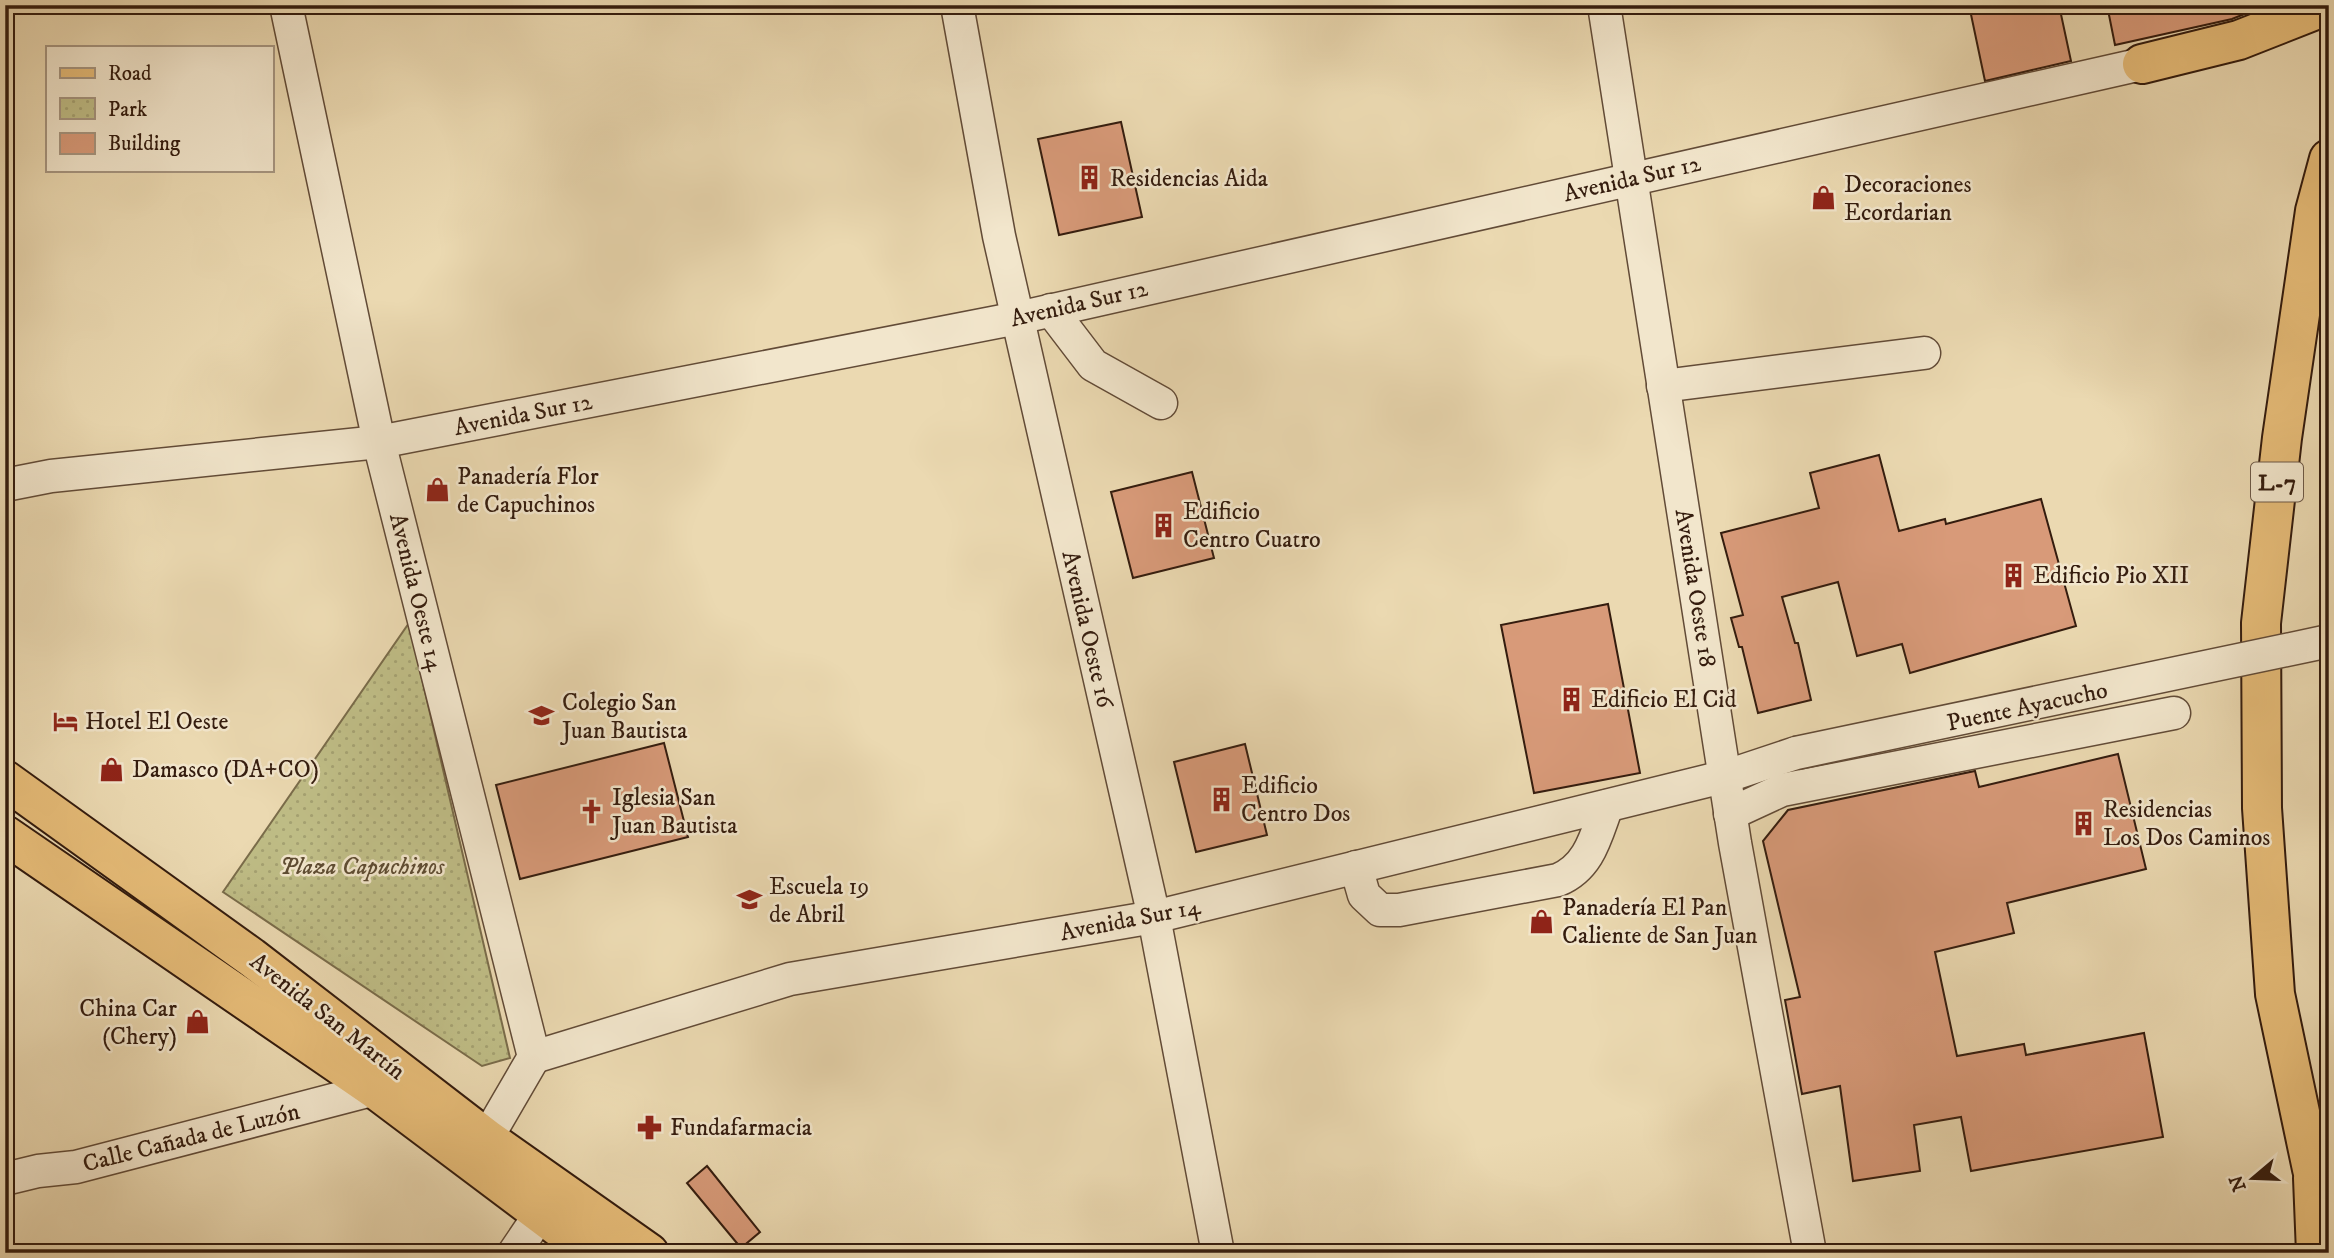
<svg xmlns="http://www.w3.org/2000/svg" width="2334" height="1258" viewBox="0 0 2334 1258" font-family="'IM FELL DW Pica',serif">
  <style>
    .park { fill: url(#park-dots); stroke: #7a6c4a; stroke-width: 2 }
    .building { fill: #d89a79; stroke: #341c0e; stroke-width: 2 }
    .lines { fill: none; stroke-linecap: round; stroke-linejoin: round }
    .minor-casing { stroke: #624b37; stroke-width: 35 }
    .major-casing { stroke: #341c0e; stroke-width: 42 }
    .highway-casing { stroke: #341c0e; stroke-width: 42 }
    .minor { stroke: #f2e6cc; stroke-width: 32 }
    .major { stroke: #e6bc78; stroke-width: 38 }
    .highway { stroke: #e6bc78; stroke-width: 38 }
    .minor-bridge-casing { stroke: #624b37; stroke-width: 35; stroke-linecap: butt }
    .minor-bridge { stroke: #f2e6cc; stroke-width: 32 }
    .labels { text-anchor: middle; stroke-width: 5; stroke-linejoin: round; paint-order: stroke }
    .shield { fill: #f2e6cc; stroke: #6d5947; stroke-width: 2 }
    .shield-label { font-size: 23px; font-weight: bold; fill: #341c0e }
    .poi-label { font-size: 24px; fill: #341c0e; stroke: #f2e6cc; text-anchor: start }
    .street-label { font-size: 24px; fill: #341c0e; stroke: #f2e6cc }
    .park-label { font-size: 24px; font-style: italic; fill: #5e4c32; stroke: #f2e6cc }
  </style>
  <defs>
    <pattern id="park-dots" width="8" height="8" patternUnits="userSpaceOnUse" patternTransform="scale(1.75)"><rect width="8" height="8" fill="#bfbd86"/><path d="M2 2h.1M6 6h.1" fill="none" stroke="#a5a272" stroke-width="1.8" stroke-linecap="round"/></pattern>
  </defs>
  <rect width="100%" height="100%" fill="#ebd9b1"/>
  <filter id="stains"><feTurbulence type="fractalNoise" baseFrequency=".00286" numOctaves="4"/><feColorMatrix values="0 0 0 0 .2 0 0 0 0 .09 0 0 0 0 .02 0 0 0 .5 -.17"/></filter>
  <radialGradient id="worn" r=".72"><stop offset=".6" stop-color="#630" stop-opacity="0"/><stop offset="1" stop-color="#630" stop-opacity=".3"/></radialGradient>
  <!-- park -->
  <path class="park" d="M409 623 510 1058 482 1066 223 892Z"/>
  <!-- building -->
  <g class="building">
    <path d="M1969 5H2059L2071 61 1985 81Z"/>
    <path d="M2107 5H2262V7L2232 19 2115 45Z"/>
    <path d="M1121 122 1142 217 1059 235 1038 139Z"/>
    <path d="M1879 455 1899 531 1945 519 1946 524 2041 499 2076 626 1910 673 1902 644 1857 656 1838 582 1782 597 1795 643H1798L1811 700 1758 713 1742 647H1739L1731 618 1743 615 1721 533 1819 508 1810 473Z"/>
    <path d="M1192 472 1214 558 1133 578 1111 492Z"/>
    <path d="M1608 604 1640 773 1534 793 1501 625Z"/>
    <path d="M664 743 688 837 520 879 496 785Z"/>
    <path d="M1245 744 1267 835 1196 852 1174 762Z"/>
    <path d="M2118 754 2146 869 2007 903 2014 933 1935 952 1957 1056 2024 1044 2026 1055 2144 1033 2163 1137 1971 1171 1961 1117 1914 1125 1920 1171 1853 1181 1840 1086 1802 1094 1785 1000 1800 997 1763 841 1788 810 1975 771 1979 787Z"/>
    <path d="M707 1166 760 1232 741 1248 687 1183Z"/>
  </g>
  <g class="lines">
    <defs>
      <g id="minor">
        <path d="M286 5 379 442 534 1057 474 1160"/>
        <path d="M957 5 999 236 1154 917 1218 1253"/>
        <path d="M1604 5 1735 843 1810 1253"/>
        <path d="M1051 310 1093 365 1161 403"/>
        <path d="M1663 386 1924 353"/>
        <path d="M5 485 51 476 379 442 1018 318 2142 64"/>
        <path d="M1730 814 1782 790 2174 713"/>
        <path d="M1356 867 1364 895 1380 910H1399L1558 880C1590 867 1596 835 1607 806"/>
        <path d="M534 1057 790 979 1154 917 1727 776 1796 753"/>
        <path d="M5 1179 38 1171 76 1167 375 1089"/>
        <path d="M514 1253 541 1213"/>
      </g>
      <g id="major">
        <path d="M5 780 251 957 487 1139 649 1253"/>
        <path d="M5 835 375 1089 593 1253"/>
      </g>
      <g id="highway">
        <path d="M2142 64 2239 40 2328 5"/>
        <path d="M2329 159 2315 211 2282 438 2261 623 2262 808 2275 994 2312 1169 2329 1207"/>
        <path d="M2313 1178 2316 1253"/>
      </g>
    </defs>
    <!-- minor casing -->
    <use href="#minor" class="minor-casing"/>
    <!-- major casing -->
    <use href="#major" class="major-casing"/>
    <!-- highway casing -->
    <use href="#highway" class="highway-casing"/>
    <!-- minor -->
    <use href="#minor" class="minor"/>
    <!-- major -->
    <use href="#major" class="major"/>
    <!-- highway -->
    <use href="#highway" class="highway"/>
    <defs>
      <path id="minor-bridge" d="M1796 753 2329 641"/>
    </defs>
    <!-- minor-bridge casing -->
    <use href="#minor-bridge" class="minor-bridge-casing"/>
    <!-- minor-bridge -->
    <use href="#minor-bridge" class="minor-bridge"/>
  </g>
  <!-- icons -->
  <defs>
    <symbol id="building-bare" viewBox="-9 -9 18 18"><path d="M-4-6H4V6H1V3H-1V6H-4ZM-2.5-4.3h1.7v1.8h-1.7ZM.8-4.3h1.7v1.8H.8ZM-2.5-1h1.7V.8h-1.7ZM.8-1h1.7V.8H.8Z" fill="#8f2418" stroke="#f2e6cc" stroke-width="2.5" paint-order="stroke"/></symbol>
    <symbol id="shop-bare" viewBox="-9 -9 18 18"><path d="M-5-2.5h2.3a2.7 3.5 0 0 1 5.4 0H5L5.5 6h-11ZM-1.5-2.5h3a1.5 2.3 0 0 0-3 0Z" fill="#8f2418" stroke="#f2e6cc" stroke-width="2.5" paint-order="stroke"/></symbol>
    <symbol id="school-bare" viewBox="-9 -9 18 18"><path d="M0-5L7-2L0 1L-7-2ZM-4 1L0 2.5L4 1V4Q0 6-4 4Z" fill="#8f2418" stroke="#f2e6cc" stroke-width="2.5" paint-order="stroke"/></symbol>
    <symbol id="hotel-bare" viewBox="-9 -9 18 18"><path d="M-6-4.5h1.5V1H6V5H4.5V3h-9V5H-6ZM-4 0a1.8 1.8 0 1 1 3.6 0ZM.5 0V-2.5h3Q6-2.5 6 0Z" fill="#8f2418" stroke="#f2e6cc" stroke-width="2.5" paint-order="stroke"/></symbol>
    <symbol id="church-bare" viewBox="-9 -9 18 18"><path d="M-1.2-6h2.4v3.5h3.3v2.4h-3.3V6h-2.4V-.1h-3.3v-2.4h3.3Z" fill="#8f2418" stroke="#f2e6cc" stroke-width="2.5" paint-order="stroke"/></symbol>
    <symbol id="pharmacy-bare" viewBox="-9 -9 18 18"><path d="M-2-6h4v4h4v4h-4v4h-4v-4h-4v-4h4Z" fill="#8f2418" stroke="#f2e6cc" stroke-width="2.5" paint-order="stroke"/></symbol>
  </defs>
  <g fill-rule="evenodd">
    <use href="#building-bare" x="1072" y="160" width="35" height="35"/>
    <use href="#shop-bare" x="1806" y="180" width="35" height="35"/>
    <use href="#shop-bare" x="420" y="472" width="35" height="35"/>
    <use href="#building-bare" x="1146" y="508" width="35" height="35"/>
    <use href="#building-bare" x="1996" y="558" width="35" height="35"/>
    <use href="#building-bare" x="1554" y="682" width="35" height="35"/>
    <use href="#school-bare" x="524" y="698" width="35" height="35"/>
    <use href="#hotel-bare" x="48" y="704" width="35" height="35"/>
    <use href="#shop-bare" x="94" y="752" width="35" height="35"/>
    <use href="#building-bare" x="1204" y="782" width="35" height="35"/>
    <use href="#church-bare" x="574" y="794" width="35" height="35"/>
    <use href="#building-bare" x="2066" y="806" width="35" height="35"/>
    <use href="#school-bare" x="732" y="882" width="35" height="35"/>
    <use href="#shop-bare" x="1524" y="904" width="35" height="35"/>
    <use href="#shop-bare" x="180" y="1004" width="35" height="35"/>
    <use href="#pharmacy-bare" x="632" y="1110" width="35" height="35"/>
  </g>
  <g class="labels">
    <!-- shield labels -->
    <rect class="shield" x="2251" y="462.5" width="52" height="39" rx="5"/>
    <g class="shield-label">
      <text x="2277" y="490">L-7</text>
    </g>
    <!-- poi labels -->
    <g class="poi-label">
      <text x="1110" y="186">Residencias Aida</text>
      <text x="1844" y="192">Decoraciones<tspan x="1844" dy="28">Ecordarian</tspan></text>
      <text x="457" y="484">Panadería Flor<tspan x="457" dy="28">de Capuchinos</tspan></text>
      <text x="1183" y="519">Edificio<tspan x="1183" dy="28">Centro Cuatro</tspan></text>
      <text x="2033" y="583">Edificio Pio XII</text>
      <text x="1591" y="707">Edificio El Cid</text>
      <text x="562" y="710">Colegio San<tspan x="562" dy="28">Juan Bautista</tspan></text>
      <text x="85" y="729">Hotel El Oeste</text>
      <text x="132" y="777">Damasco (DA+CO)</text>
      <text x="1241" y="793">Edificio<tspan x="1241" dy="28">Centro Dos</tspan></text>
      <text x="612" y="805">Iglesia San<tspan x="612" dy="28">Juan Bautista</tspan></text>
      <text x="2103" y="817">Residencias<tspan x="2103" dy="28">Los Dos Caminos</tspan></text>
      <text x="769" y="894">Escuela 19<tspan x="769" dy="28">de Abril</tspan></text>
      <text x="1562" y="915">Panadería El Pan<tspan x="1562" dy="28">Caliente de San Juan</tspan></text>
      <text x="177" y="1016" text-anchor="end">China Car<tspan x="177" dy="28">(Chery)</tspan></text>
      <text x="670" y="1135">Fundafarmacia</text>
    </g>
    <!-- street labels -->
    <g class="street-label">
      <text transform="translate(1632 178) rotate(-13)" y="8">Avenida Sur 12</text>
      <text transform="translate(1079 303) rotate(-13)" y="8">Avenida Sur 12</text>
      <text transform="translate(523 414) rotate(-11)" y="8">Avenida Sur 12</text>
      <text transform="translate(1696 588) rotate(81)" y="8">Avenida Oeste 18</text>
      <text transform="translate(417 592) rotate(76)" y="8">Avenida Oeste 14</text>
      <text transform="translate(1088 629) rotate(77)" y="8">Avenida Oeste 16</text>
      <text transform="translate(2027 706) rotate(-12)" y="8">Puente Ayacucho</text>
      <text transform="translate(1130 919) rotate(-11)" y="8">Avenida Sur 14</text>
      <text transform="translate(328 1016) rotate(38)" y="8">Avenida San Martín</text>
      <text transform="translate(191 1137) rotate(-14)" y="8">Calle Cañada de Luzón</text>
    </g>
    <!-- park labels -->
    <g class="park-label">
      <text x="362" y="874">Plaza Capuchinos</text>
    </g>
  </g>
  <!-- margin -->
  <rect width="2334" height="1258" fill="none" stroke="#ebd9b1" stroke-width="28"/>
  <rect x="7" y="7" width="2320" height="1244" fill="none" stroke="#341c0e" stroke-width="3.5"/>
  <rect x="14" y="14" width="2306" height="1230" fill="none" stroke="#341c0e" stroke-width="2"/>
  <!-- legend -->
  <rect x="46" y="46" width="228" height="126" fill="#f2e6cc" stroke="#a69580" stroke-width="2"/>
  <rect x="60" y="68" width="35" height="10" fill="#e6bc78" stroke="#a69580" stroke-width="2"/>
  <text x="108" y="80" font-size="21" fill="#341c0e">Road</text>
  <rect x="60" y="98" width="35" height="21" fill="url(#park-dots)" stroke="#a69580" stroke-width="2"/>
  <text x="108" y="116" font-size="21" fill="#341c0e">Park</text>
  <rect x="60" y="133" width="35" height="21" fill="#d89a79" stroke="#a69580" stroke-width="2"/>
  <text x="108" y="150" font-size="21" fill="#341c0e">Building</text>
  <!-- north arrow -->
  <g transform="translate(2253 1178) rotate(251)" stroke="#f2e6cc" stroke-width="5" paint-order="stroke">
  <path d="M0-5L12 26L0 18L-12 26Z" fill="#341c0e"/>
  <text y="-10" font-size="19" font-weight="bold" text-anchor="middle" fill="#341c0e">N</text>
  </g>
  <rect width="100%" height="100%" filter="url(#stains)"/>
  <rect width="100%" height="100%" fill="url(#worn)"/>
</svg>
